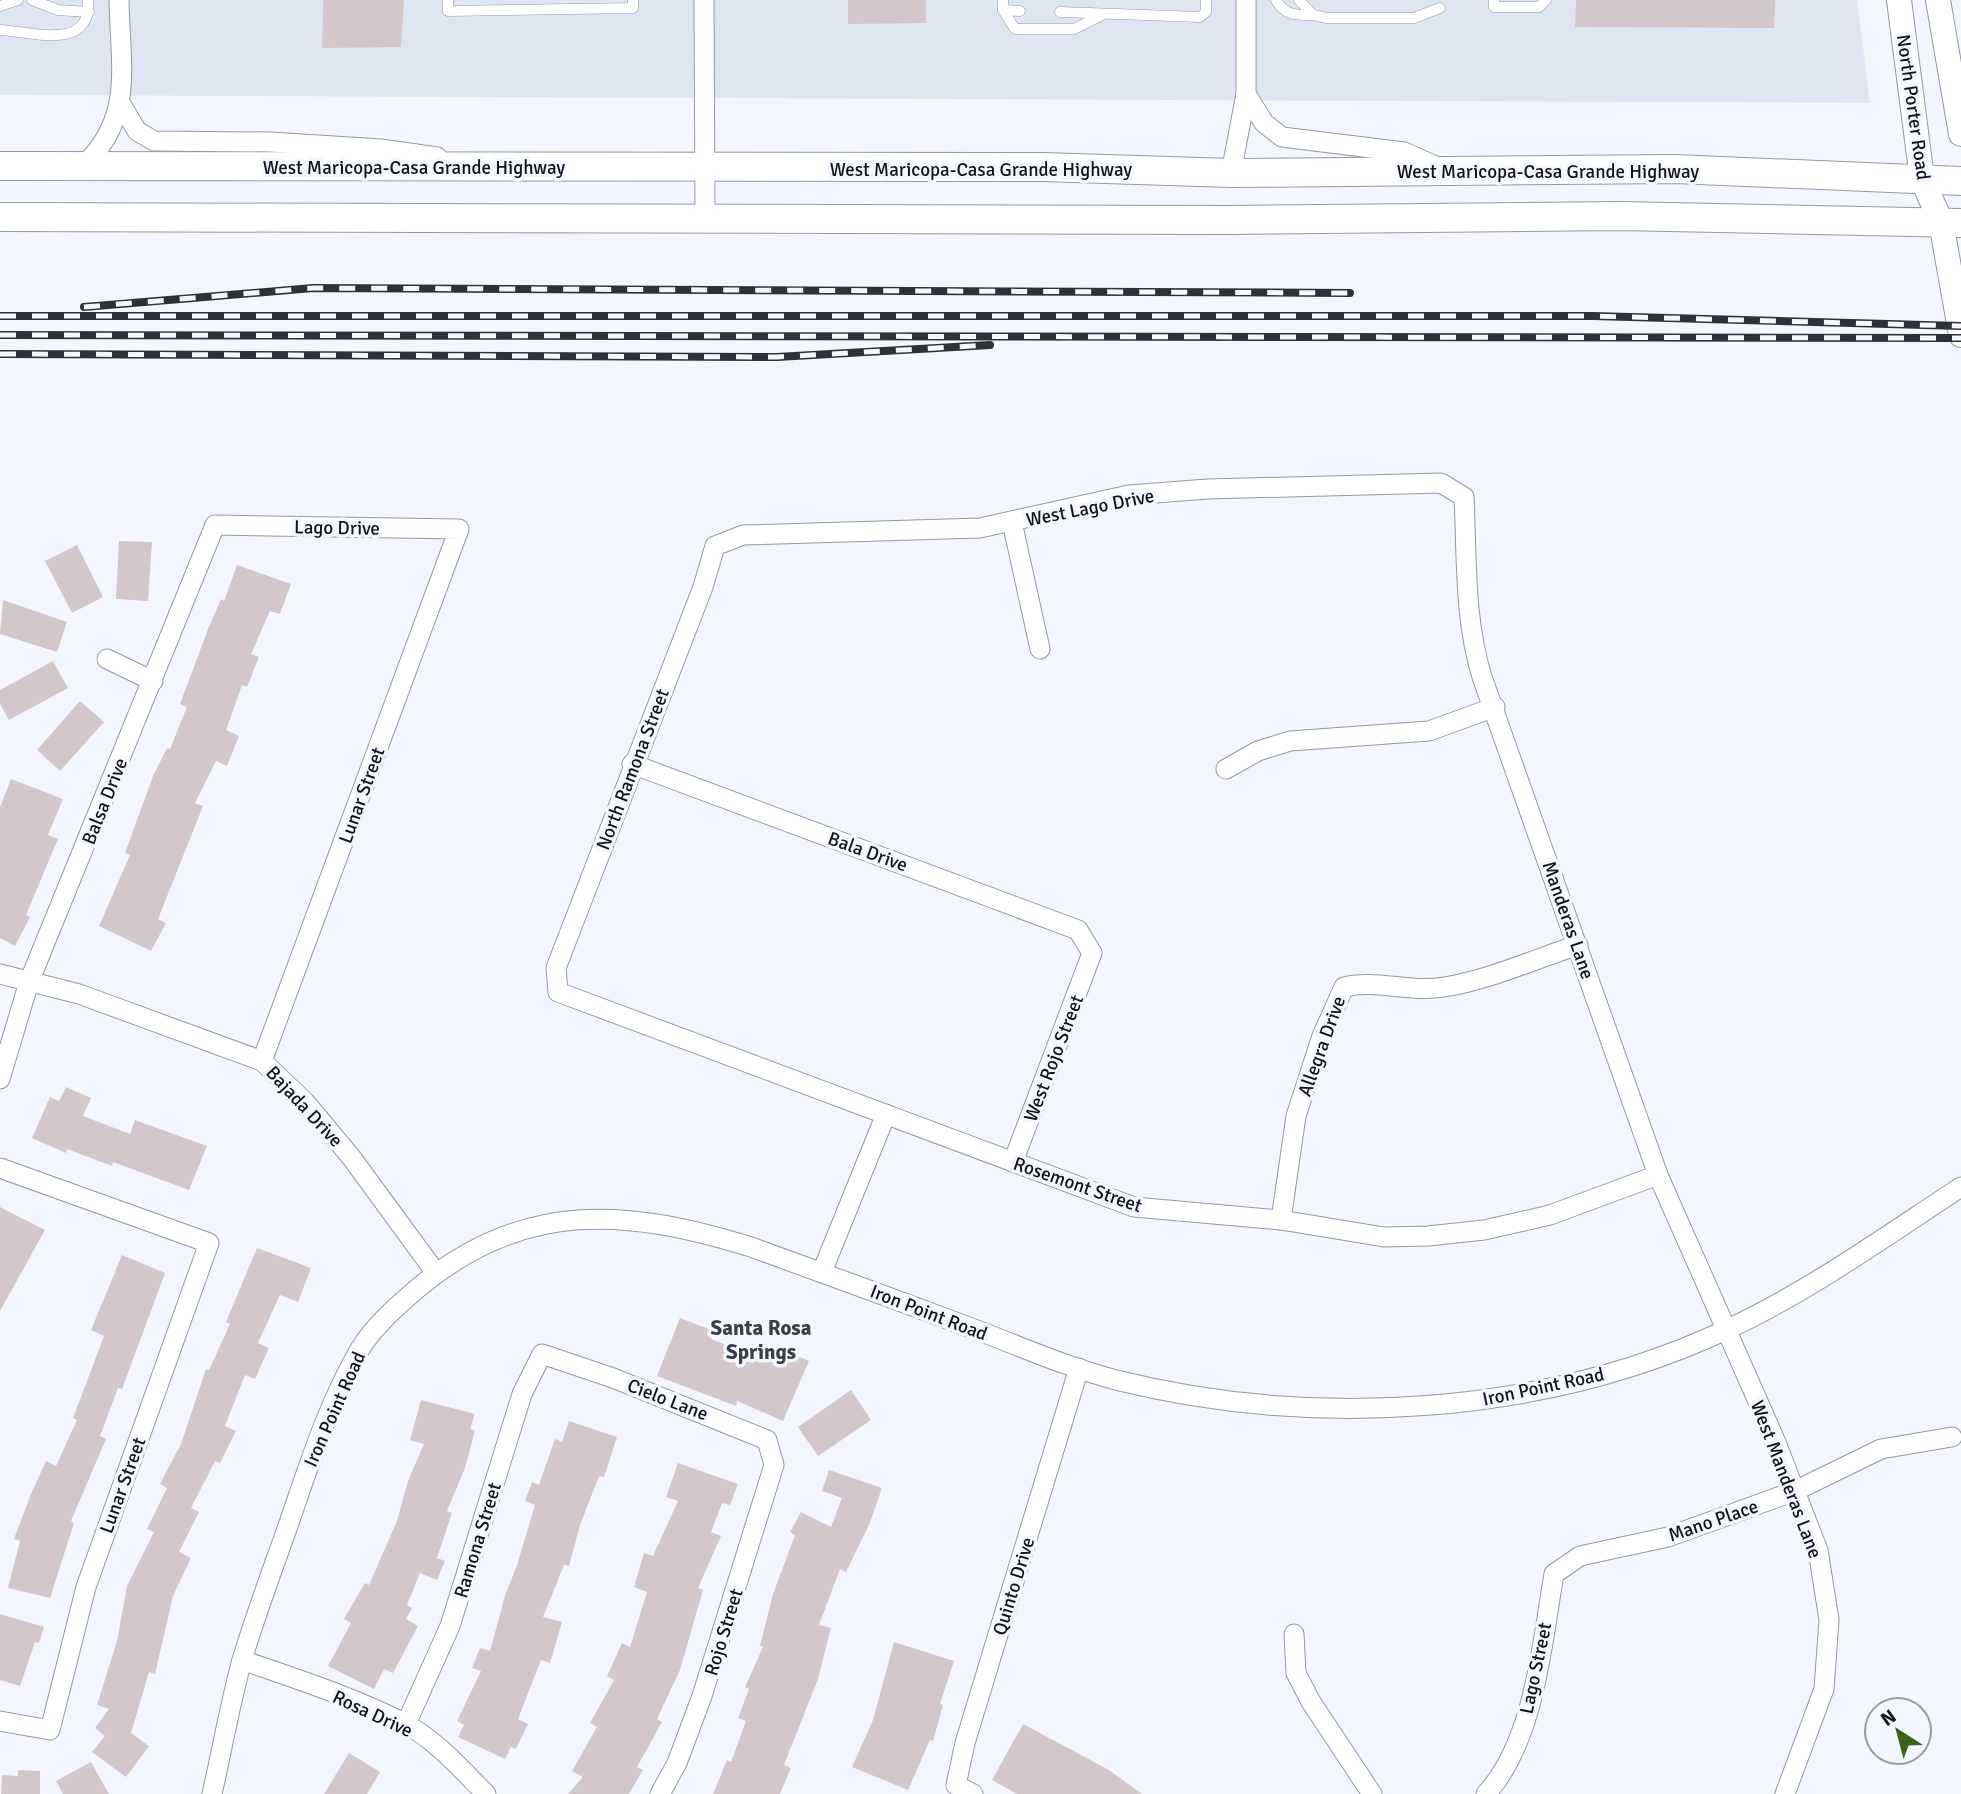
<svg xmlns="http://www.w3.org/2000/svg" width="1961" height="1794" viewBox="0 0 1961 1794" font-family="Signika,sans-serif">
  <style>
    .built { fill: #e0e5f4 }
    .building { fill: #d4c7cc }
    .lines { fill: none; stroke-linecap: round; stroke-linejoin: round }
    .service-casing { stroke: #9498a2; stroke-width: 11 }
    .minor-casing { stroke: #9498a2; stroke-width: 21 }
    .tertiary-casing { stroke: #9498a2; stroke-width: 26 }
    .secondary-casing { stroke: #9498a2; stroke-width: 30 }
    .service { stroke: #fff; stroke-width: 10 }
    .minor { stroke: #fff; stroke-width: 19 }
    .tertiary { stroke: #fff; stroke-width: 24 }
    .secondary { stroke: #fff; stroke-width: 28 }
    .rail-casing { stroke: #303136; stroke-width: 8 }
    .rail { stroke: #f3f6ff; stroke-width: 5; stroke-dasharray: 16; stroke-linecap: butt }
    .labels { text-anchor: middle; stroke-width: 7; stroke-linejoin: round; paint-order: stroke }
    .street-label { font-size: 19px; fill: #131418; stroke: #f3f6ff }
    .neighbourhood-label { font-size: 21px; font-weight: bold; fill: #3c3f48; stroke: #f3f6ff }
  </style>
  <rect width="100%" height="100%" fill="#f3f6ff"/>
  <!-- built -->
  <path class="built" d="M0 0H1857L1870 103 0 95Z"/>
  <!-- building -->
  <g class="building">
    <path d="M323 0H404L401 47 322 48Z"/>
    <path d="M848 0H926V23L848 24Z"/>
    <path d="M1576 0H1775L1774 28 1575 27Z"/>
    <path d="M119 541 152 542 148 601 116 599Z"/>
    <path d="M77 545 103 597 72 613 45 561Z"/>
    <path d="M237 565 291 584 280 614 270 611 251 654 259 657 247 687 242 685 226 730 239 736 227 766 216 761 195 803 203 806 158 919 166 923 151 951 99 926 130 855 125 853 153 776 167 748 170 749 187 707 180 704 208 629 221 599 224 601Z"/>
    <path d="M3 600 67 622 57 652 0 634Z"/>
    <path d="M53 661 68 688 9 720 0 704V690Z"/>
    <path d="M80 701 104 722 60 771 37 750Z"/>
    <path d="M11 779 63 799 48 835 58 839 26 915 30 917 15 946 0 938V807Z"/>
    <path d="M66 1087 91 1098 83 1116 130 1134 135 1120 207 1146 189 1190 113 1162 112 1166 67 1149 66 1153 32 1138 50 1097 59 1101Z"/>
    <path d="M0 1207 45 1230 0 1311Z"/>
    <path d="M257 1248 311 1268 298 1302 280 1295 258 1343 269 1348 255 1379 245 1375 225 1426 236 1431 220 1463 215 1461 191 1508 199 1512 179 1552 191 1558 173 1596 155 1674 149 1672 131 1733 149 1746 126 1777 92 1752 105 1736 95 1728 109 1709 97 1705 117 1641 127 1586 154 1532 147 1529 167 1488 160 1484 181 1444 206 1369 209 1370 230 1324 226 1322Z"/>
    <path d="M122 1255 165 1273 122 1389 118 1388 100 1436 106 1439 71 1521 74 1523 50 1598 8 1588 20 1541 14 1539 31 1494 46 1461 56 1466 77 1420 73 1418 104 1336 91 1330Z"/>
    <path d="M680 1318 714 1331 711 1339 769 1362 776 1347 809 1361 783 1421 737 1401 736 1406 657 1376Z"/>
    <path d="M851 1390 871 1420 818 1456 798 1427Z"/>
    <path d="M421 1400 475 1414 470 1429 475 1430 465 1468 447 1511 452 1513 437 1558 445 1561 437 1580 420 1573 407 1605 412 1608 406 1619 418 1626 393 1673 384 1669 374 1689 328 1666 351 1623 344 1619 365 1583 369 1585 397 1521 408 1481 424 1444 410 1440Z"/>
    <path d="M569 1421 617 1437 604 1477 599 1476 580 1525 569 1566 564 1565 543 1617 562 1622 550 1663 541 1660 518 1719 528 1724 516 1749 511 1747 505 1759 458 1737 464 1725 457 1721 481 1671 472 1668 480 1648 490 1651 505 1596 517 1565 535 1505 525 1501 532 1482 539 1485 555 1439 562 1442Z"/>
    <path d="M678 1463 738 1484 730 1505 722 1503 711 1532 721 1536 698 1588 703 1590 680 1670 657 1719 662 1722 637 1767 643 1770 629 1794H568L583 1777 572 1771 597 1727 590 1723 614 1680 607 1676 622 1643 630 1647 647 1592 634 1587 644 1553 653 1556 678 1501 666 1497Z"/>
    <path d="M829 1470 882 1488 869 1525 846 1572 840 1569 819 1625 831 1628 818 1679 784 1765 791 1768 780 1794H713L727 1760 731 1762 746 1721 738 1718 749 1689 745 1687 763 1647 760 1646 773 1594 795 1535 790 1532 801 1512 831 1527 842 1498 822 1491Z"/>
    <path d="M0 1614 44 1627 39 1643 35 1642 20 1686 0 1680Z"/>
    <path d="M894 1642 954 1661 940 1704 943 1705 933 1741 930 1740 908 1790 852 1767 873 1720Z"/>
    <path d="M1023 1724 1109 1770 1142 1794H1017L992 1780Z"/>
    <path d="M349 1753 380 1772 367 1794H324Z"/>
    <path d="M91 1762 109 1794H63L56 1781Z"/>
    <path d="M18 1770 40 1771V1794H1L2 1775 18 1776Z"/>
  </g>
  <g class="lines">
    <defs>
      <g id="service">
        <path d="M32 0 58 10 89 12"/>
        <path d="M448 0V11L633 8V0"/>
        <path d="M1003 0V10L1020 11"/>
        <path d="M1276 0C1285 16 1297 15 1314 15"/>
        <path d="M1299 0 1313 15 1327 18H1414L1440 8"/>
        <path d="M1494 0V7H1539L1546 0"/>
        <path d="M0 6 18 0"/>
        <path d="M1003 10 1015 29H1074L1102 15"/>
        <path d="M1060 12 1200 17 1206 12V0"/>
        <path d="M0 30C33 32 91 51 88 1"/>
      </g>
      <g id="minor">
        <path d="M704 0 705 219"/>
        <path d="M1246 94 1264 123 1282 137 1404 152 1440 168"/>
        <path d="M121 104 137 131 154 141 270 142 381 149 437 157"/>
        <path d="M82 167C135 118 120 66 119 0"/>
        <path d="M1231 173 1246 94V0"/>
        <path d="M1012 522 1040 649"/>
        <path d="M107 659 153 681"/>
        <path d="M632 764 1078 930 1092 953 1013 1162"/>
        <path d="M1226 769 1258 751 1290 741 1429 731 1495 707"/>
        <path d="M0 974 79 994 262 1061 305 1102 351 1157 436 1273"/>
        <path d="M0 1079 29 982 215 525 459 529 262 1061"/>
        <path d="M0 1168 209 1243 86 1587 50 1730 0 1721"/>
        <path d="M1658 1175 1550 1215 1484 1230 1428 1236 1384 1237 1281 1220 1134 1207 558 992 556 968 703 587 715 546 743 535 980 528 1129 495 1208 489 1441 483 1464 497C1467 557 1464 619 1482 677L1658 1175 1775 1440 1818 1550 1829 1620 1824 1689 1785 1794"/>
        <path d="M1281 1220 1296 1116 1322 1036 1344 987C1376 979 1410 993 1444 987 1489 980 1535 959 1578 945"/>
        <path d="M822 1272 886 1114"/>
        <path d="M1294 1634 1296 1673 1311 1702 1372 1794"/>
        <path d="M242 1660C296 1679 353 1697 404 1723 436 1740 461 1769 486 1794"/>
        <path d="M406 1724 450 1626 522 1394 542 1354 613 1378 767 1440 774 1465 702 1696 677 1763 660 1794"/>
        <path d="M212 1794C222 1750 230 1704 242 1660 256 1613 274 1566 290 1520 310 1462 329 1402 360 1349 374 1326 398 1305 418 1288 524 1199 628 1209 751 1247 829 1275 905 1303 982 1332 1026 1349 1070 1368 1116 1380 1313 1429 1545 1416 1730 1328 1811 1290 1886 1236 1961 1187"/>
        <path d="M973 1794 956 1785 965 1743 1079 1368"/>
        <path d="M1486 1794C1535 1740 1542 1643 1554 1574L1580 1556 1668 1537 1795 1491 1881 1449 1952 1437"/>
      </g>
      <g id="tertiary">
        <path d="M1899 0 1922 179 1941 222 1961 335"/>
        <path d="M1938 0 1961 134"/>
      </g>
      <g id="secondary">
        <path d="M0 166 1043 167 1231 173 1675 169 1961 181"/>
        <path d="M0 217 1228 220 1619 216 1961 223"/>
      </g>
    </defs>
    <!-- service casing -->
    <use href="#service" class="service-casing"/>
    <!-- minor casing -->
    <use href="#minor" class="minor-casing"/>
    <!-- tertiary casing -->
    <use href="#tertiary" class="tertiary-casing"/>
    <!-- secondary casing -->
    <use href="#secondary" class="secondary-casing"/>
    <!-- service -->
    <use href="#service" class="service"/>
    <!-- minor -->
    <use href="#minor" class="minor"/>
    <!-- tertiary -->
    <use href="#tertiary" class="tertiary"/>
    <!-- secondary -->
    <use href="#secondary" class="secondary"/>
    <defs>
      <g id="rail">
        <path d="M84 307 313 288 1350 293"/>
        <path d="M0 316H1593L1961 326"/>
        <path d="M0 335 1961 338"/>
        <path d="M0 354 777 357 990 345"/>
      </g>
    </defs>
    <!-- rail casing -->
    <use href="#rail" class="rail-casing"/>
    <!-- rail -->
    <use href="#rail" class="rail"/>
  </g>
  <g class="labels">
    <!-- street labels -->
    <g class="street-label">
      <text transform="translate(1914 107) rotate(82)" y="7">North Porter Road</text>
      <text x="414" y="174">West Maricopa-Casa Grande Highway</text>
      <text x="981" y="176">West Maricopa-Casa Grande Highway</text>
      <text x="1548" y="178">West Maricopa-Casa Grande Highway</text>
      <text transform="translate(1090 507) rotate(-11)" y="7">West Lago Drive</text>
      <text transform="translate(337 527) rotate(1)" y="7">Lago Drive</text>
      <text transform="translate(632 769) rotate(-69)" y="7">North Ramona Street</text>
      <text transform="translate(361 795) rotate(-70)" y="7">Lunar Street</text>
      <text transform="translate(104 801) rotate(-68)" y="7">Balsa Drive</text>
      <text transform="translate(868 851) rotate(20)" y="7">Bala Drive</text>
      <text transform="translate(1569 920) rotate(71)" y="7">Manderas Lane</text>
      <text transform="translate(1321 1046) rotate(-70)" y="7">Allegra Drive</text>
      <text transform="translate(1053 1058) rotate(-69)" y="7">West Rojo Street</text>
      <text transform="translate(305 1106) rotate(47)" y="7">Bajada Drive</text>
      <text transform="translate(1078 1184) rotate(19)" y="7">Rosemont Street</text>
      <text transform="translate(929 1312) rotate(21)" y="7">Iron Point Road</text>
      <text transform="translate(1543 1386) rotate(-12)" y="7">Iron Point Road</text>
      <text transform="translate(668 1399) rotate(21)" y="7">Cielo Lane</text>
      <text transform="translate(334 1409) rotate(-66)" y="7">Iron Point Road</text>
      <text transform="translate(1787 1479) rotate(69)" y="7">West Manderas Lane</text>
      <text transform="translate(122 1485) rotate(-70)" y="7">Lunar Street</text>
      <text transform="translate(1713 1520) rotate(-19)" y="7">Mano Place</text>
      <text transform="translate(477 1540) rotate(-73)" y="7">Ramona Street</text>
      <text transform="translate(1013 1586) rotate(-73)" y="7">Quinto Drive</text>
      <text transform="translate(723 1632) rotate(-73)" y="7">Rojo Street</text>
      <text transform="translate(1535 1668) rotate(-78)" y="7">Lago Street</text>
      <text transform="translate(373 1713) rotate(25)" y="7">Rosa Drive</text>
    </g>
    <!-- neighbourhood labels -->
    <g class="neighbourhood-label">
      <text x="761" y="1335">Santa Rosa<tspan x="761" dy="24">Springs</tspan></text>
    </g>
  </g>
  <!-- north arrow -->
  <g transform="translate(1898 1731) rotate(324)"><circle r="33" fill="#f3f6ff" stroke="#999ca3" stroke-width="2"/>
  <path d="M0-5L12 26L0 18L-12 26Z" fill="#3d621a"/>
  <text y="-10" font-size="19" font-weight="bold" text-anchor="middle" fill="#131418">N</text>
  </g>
</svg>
